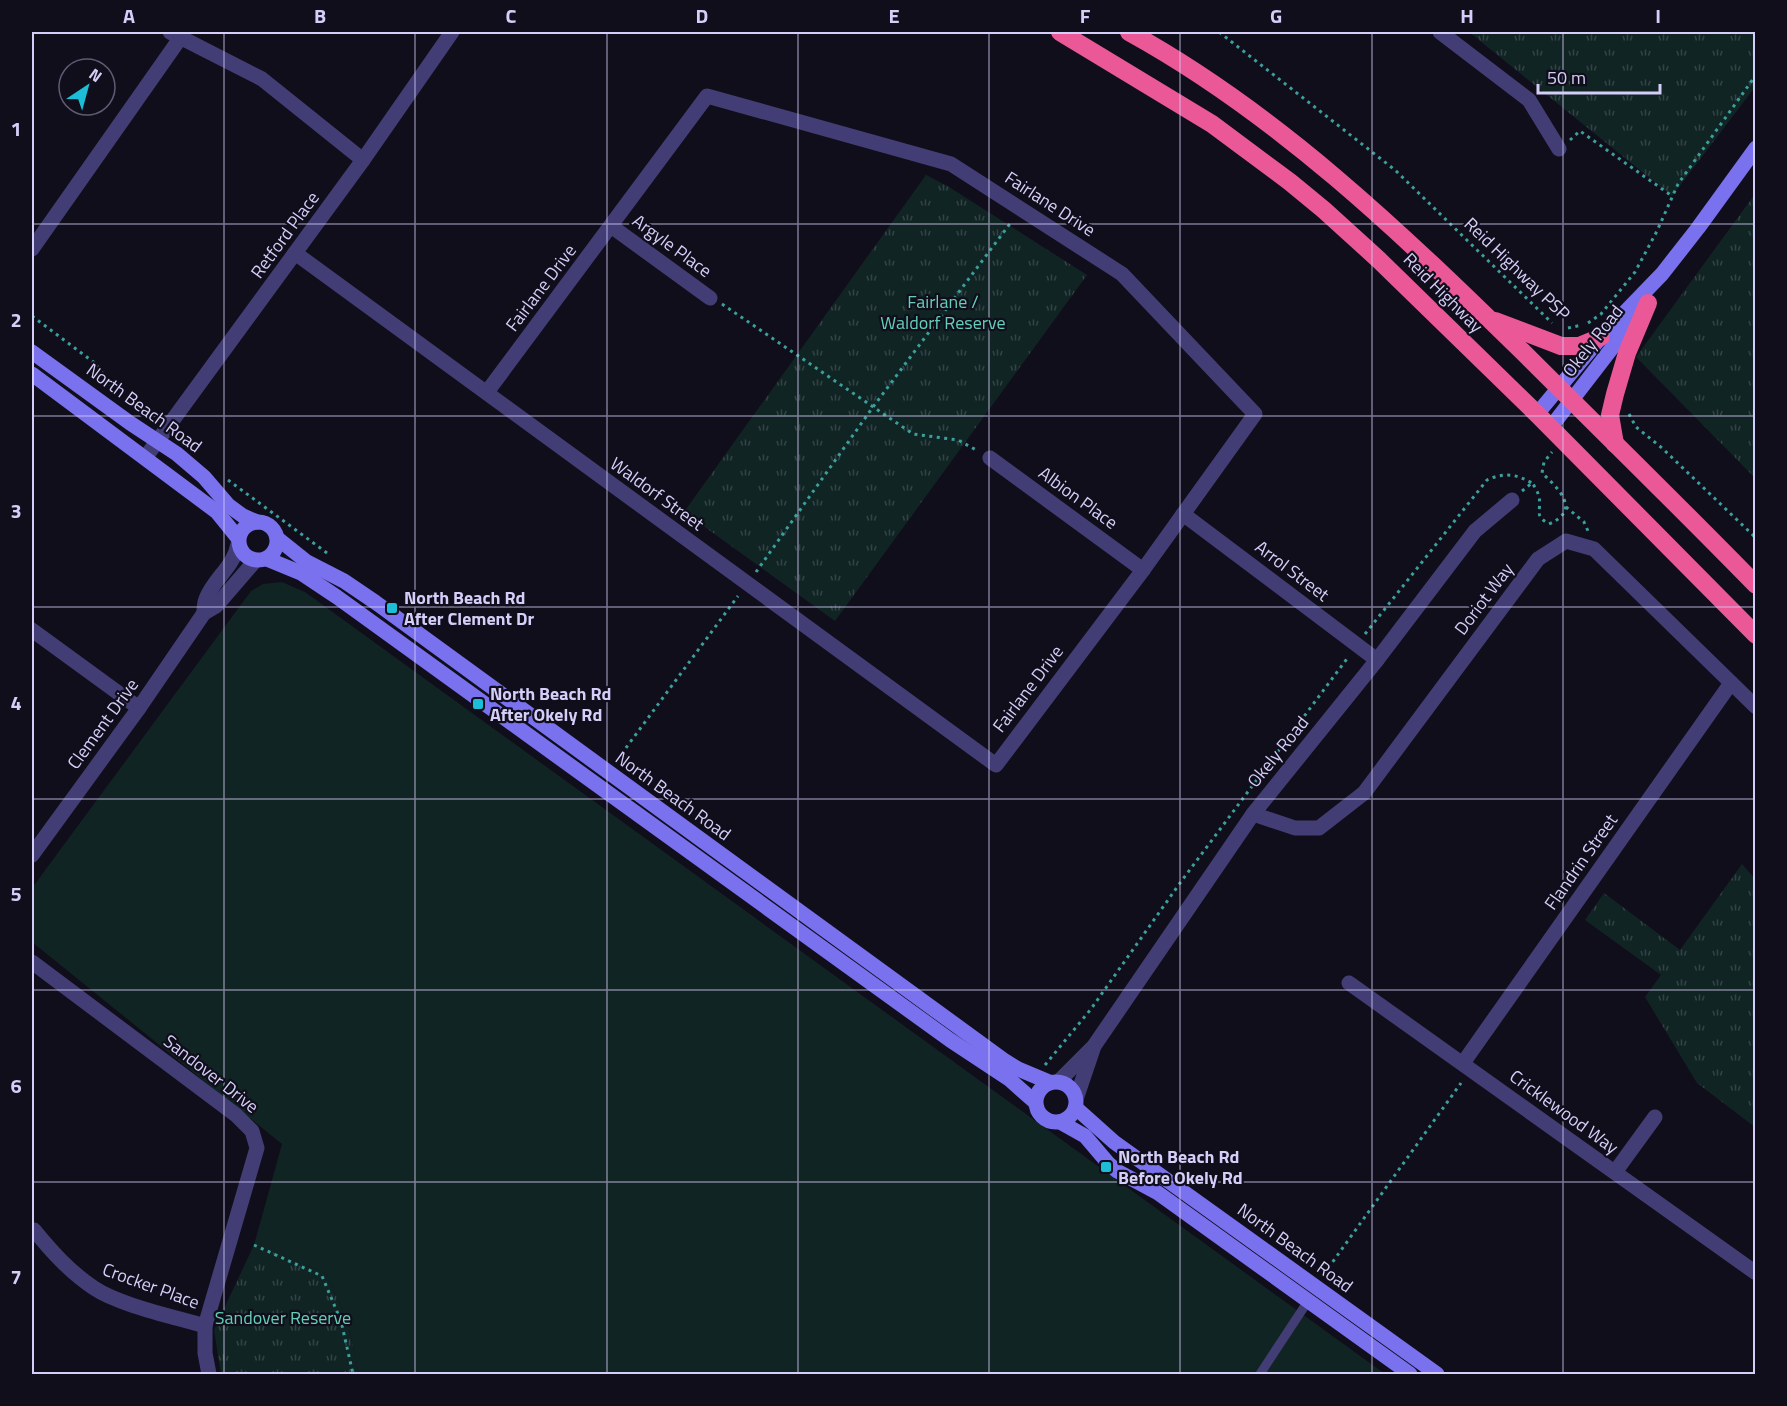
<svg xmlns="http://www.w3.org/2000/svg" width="1787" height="1406" viewBox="0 0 1787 1406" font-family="'Titillium Web',sans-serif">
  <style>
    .green { fill: #112424 }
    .park { fill: url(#park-tufts) }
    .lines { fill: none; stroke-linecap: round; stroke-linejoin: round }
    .path { stroke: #3ba09d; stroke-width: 3; stroke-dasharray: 3 4.5; stroke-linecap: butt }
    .lane { stroke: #423e75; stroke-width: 9 }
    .street { stroke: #423e75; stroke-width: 15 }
    .secondary { stroke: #7971ed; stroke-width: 15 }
    .highway { stroke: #ea5898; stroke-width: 18 }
    .grid { fill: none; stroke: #d5cef9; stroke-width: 1.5; stroke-opacity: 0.55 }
    .poi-dot { fill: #1bbdd7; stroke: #100e1b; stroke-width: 2 }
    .labels { text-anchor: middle; stroke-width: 4.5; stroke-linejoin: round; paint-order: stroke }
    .street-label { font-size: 18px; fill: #d5cef9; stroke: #100e1b }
    .park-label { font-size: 18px; fill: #64ceb8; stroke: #100e1b }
    .poi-label { font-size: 18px; font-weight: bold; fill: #d5cef9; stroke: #100e1b; text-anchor: start }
    .neatline { fill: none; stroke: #d5cef9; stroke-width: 2 }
    .grid-label { font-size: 20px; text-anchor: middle; font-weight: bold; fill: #d5cef9 }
  </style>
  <defs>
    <pattern id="park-tufts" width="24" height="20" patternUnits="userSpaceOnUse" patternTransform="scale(1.5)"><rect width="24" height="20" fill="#112424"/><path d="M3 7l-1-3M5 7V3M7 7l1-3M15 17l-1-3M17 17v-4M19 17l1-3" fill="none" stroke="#334345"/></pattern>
  </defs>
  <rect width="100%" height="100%" fill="#100e1b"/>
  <!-- green -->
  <path class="green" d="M282 582 305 592 1385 1374H359L347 1320 326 1273 254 1245 282 1144 32 942V888L251 591 263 584Z"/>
  <!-- park -->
  <g class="park">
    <path d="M1469 32H1755V87L1672 196Z"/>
    <path d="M926 175 949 187 1087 275 835 621 684 512Z"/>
    <path d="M1755 194V478L1636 357Z"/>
    <path d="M1742 864 1755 879V1127L1697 1083 1645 997 1661 975 1585 920 1604 893 1680 950Z"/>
    <path d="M254 1245 326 1273 347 1320 359 1374H221L214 1330Z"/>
  </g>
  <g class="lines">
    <!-- path -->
    <g class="path">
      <path d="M1219 32 1395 170 1552 323"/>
      <path d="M1570 140 1580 131 1672 196"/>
      <path d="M722 304 913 434 958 440 978 451"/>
      <path d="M32 316 96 364 114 390"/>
      <path d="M1588 323 1601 314 1635 272 1657 231 1678 184 1756 75"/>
      <path d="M1568 328 1582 325"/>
      <path d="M1629 414 1636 427 1662 448 1756 538"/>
      <path d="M228 480 327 553"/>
      <path d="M1522 491 1532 483C1535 487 1538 492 1539 497 1542 511 1533 515 1549 524 1582 510 1558 488 1542 473L1544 462 1552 452"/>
      <path d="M1566 507 1584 522 1588 531"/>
      <path d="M756 572 873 407 1012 221"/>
      <path d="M1365 634 1487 480C1504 472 1516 474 1532 483"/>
      <path d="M617 760 738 596"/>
      <path d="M1045 1065 1091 1009 1180 883 1349 656"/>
      <path d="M254 1245 322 1276 341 1321 353 1374"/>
      <path d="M1324 1274 1461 1083"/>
    </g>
    <!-- lane -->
    <path class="lane" d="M1260 1374 1308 1301"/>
    <!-- street -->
    <g class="street">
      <path d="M170 32 262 79 363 160"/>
      <path d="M1440 32 1529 100 1559 149"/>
      <path d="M611 226 710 298"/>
      <path d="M32 249 181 37"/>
      <path d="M295 253 996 765 1143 570 1255 414 1122 274 951 164 707 96 487 392"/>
      <path d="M145 458 363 160 452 32"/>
      <path d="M990 458 1143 570"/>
      <path d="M1183 514 1377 660"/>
      <path d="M204 613C204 609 204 603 206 599 214 578 234 567 238 544"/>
      <path d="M32 630 139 708"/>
      <path d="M1253 814 1295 828H1319L1364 793 1538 559 1566 541 1594 549 1756 707"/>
      <path d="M32 855 139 708 204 613 216 606 255 561"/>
      <path d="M32 962 236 1115 252 1131 257 1148 205 1326V1353L209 1374"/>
      <path d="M1349 983 1756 1273"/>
      <path d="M1463 1063 1731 683"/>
      <path d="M1059 1081 1094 1046 1253 814 1377 660 1475 531 1512 500"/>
      <path d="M1076 1099 1093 1049"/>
      <path d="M1615 1172 1655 1117"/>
      <path d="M34 1230C52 1252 70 1272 94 1288 119 1305 175 1317 205 1326"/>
    </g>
    <!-- secondary -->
    <g class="secondary">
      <path d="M32 352 130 423 177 454 204 477 228 505 243 516 257 522"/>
      <path d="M32 374 217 512 238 538"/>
      <path d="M1537 414 1601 337 1662 274 1698 228 1756 148"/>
      <path d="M1551 427 1639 313"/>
      <circle cx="258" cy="541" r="19"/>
      <path d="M277 538 307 562 344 581 375 602 1005 1061 1018 1069 1049 1082"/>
      <path d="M267 559 301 573 337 597 950 1040 1009 1079 1035 1102"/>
      <circle cx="1056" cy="1102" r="20"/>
      <path d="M1076 1108 1114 1142 1437 1374"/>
      <path d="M1060 1122 1085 1136 1108 1163 1117 1171 1158 1193 1410 1374"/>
    </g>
    <!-- highway -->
    <g class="highway">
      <path d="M1060 32 1212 124 1290 182 1324 210 1379 260 1537 414 1756 635"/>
      <path d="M1129 32C1278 114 1401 233 1522 351 1600 429 1679 506 1756 585"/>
      <path d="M1495 321 1561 346H1579L1601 337"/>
      <path d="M1615 444 1610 415 1615 394 1627 353 1648 303"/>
    </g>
  </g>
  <!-- grid -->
  <path class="grid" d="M224 32V1374M415 32V1374M607 32V1374M798 32V1374M989 32V1374M1180 32V1374M1372 32V1374M1563 32V1374M32 224H1756M32 416H1756M32 607H1756M32 799H1756M32 990H1756M32 1182H1756"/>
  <!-- markers -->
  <g class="poi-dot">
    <rect x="386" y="602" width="12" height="12" rx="3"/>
    <rect x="472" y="698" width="12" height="12" rx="3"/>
    <rect x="1100" y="1161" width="12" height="12" rx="3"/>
  </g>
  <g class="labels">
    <!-- street labels -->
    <g class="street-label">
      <text transform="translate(1050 204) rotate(33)" y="6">Fairlane Drive</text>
      <text transform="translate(285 235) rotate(-54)" y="6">Retford Place</text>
      <text transform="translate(672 246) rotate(36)" y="6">Argyle Place</text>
      <text transform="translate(1517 269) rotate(44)" y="6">Reid Highway PSP</text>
      <text transform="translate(541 288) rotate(-53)" y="6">Fairlane Drive</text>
      <text transform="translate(1443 293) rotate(45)" y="6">Reid Highway</text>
      <text transform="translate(1593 341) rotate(-52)" y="6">Okely Road</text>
      <text transform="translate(144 408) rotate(36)" y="6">North Beach Road</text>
      <text transform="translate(657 494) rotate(36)" y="6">Waldorf Street</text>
      <text transform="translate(1078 498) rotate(36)" y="6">Albion Place</text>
      <text transform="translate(1292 571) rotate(37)" y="6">Arrol Street</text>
      <text transform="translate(1484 599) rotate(-53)" y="6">Doriot Way</text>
      <text transform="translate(1028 689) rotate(-53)" y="6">Fairlane Drive</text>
      <text transform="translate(103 724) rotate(-54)" y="6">Clement Drive</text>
      <text transform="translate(1278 752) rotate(-51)" y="6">Okely Road</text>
      <text transform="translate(673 796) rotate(36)" y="6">North Beach Road</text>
      <text transform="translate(1581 862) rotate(-55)" y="6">Flandrin Street</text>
      <text transform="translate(211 1074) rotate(38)" y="6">Sandover Drive</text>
      <text transform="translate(1564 1112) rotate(36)" y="6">Cricklewood Way</text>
      <text transform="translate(1295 1248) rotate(36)" y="6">North Beach Road</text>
      <text transform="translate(151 1286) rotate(20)" y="6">Crocker Place</text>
    </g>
    <!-- park labels -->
    <g class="park-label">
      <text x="943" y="308">Fairlane /<tspan x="943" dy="21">Waldorf Reserve</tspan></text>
      <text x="283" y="1324">Sandover Reserve</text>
    </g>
    <!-- poi labels -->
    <g class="poi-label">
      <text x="404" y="604">North Beach Rd<tspan x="404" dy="21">After Clement Dr</tspan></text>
      <text x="490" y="700">North Beach Rd<tspan x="490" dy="21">After Okely Rd</tspan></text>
      <text x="1118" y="1163">North Beach Rd<tspan x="1118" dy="21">Before Okely Rd</tspan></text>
    </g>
  </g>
  <!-- border -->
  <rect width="1787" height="1406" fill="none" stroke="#100e1b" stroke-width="66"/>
  <!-- north arrow -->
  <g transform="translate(87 87) rotate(36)"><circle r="28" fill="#100e1b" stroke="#5f5b74" stroke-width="1.5"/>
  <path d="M0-4.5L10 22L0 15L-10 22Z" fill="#1bbdd7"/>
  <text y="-9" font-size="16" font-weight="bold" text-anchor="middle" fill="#d5cef9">N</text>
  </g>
  <!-- scale -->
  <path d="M1538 84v9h122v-9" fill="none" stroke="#d5cef9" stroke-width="3"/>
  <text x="1547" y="84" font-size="18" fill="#d5cef9" stroke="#100e1b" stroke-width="4.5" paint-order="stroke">50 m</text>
  <rect x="33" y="33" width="1721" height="1340" class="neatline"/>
  <g class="grid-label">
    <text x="129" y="23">A</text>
    <text x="320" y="23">B</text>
    <text x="511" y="23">C</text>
    <text x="702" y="23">D</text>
    <text x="894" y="23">E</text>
    <text x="1085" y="23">F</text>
    <text x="1276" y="23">G</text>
    <text x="1467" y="23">H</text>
    <text x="1658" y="23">I</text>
    <text x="16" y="136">1</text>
    <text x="16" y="327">2</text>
    <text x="16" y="518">3</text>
    <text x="16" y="710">4</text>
    <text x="16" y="901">5</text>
    <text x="16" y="1093">6</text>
    <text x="16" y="1284">7</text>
  </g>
</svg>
